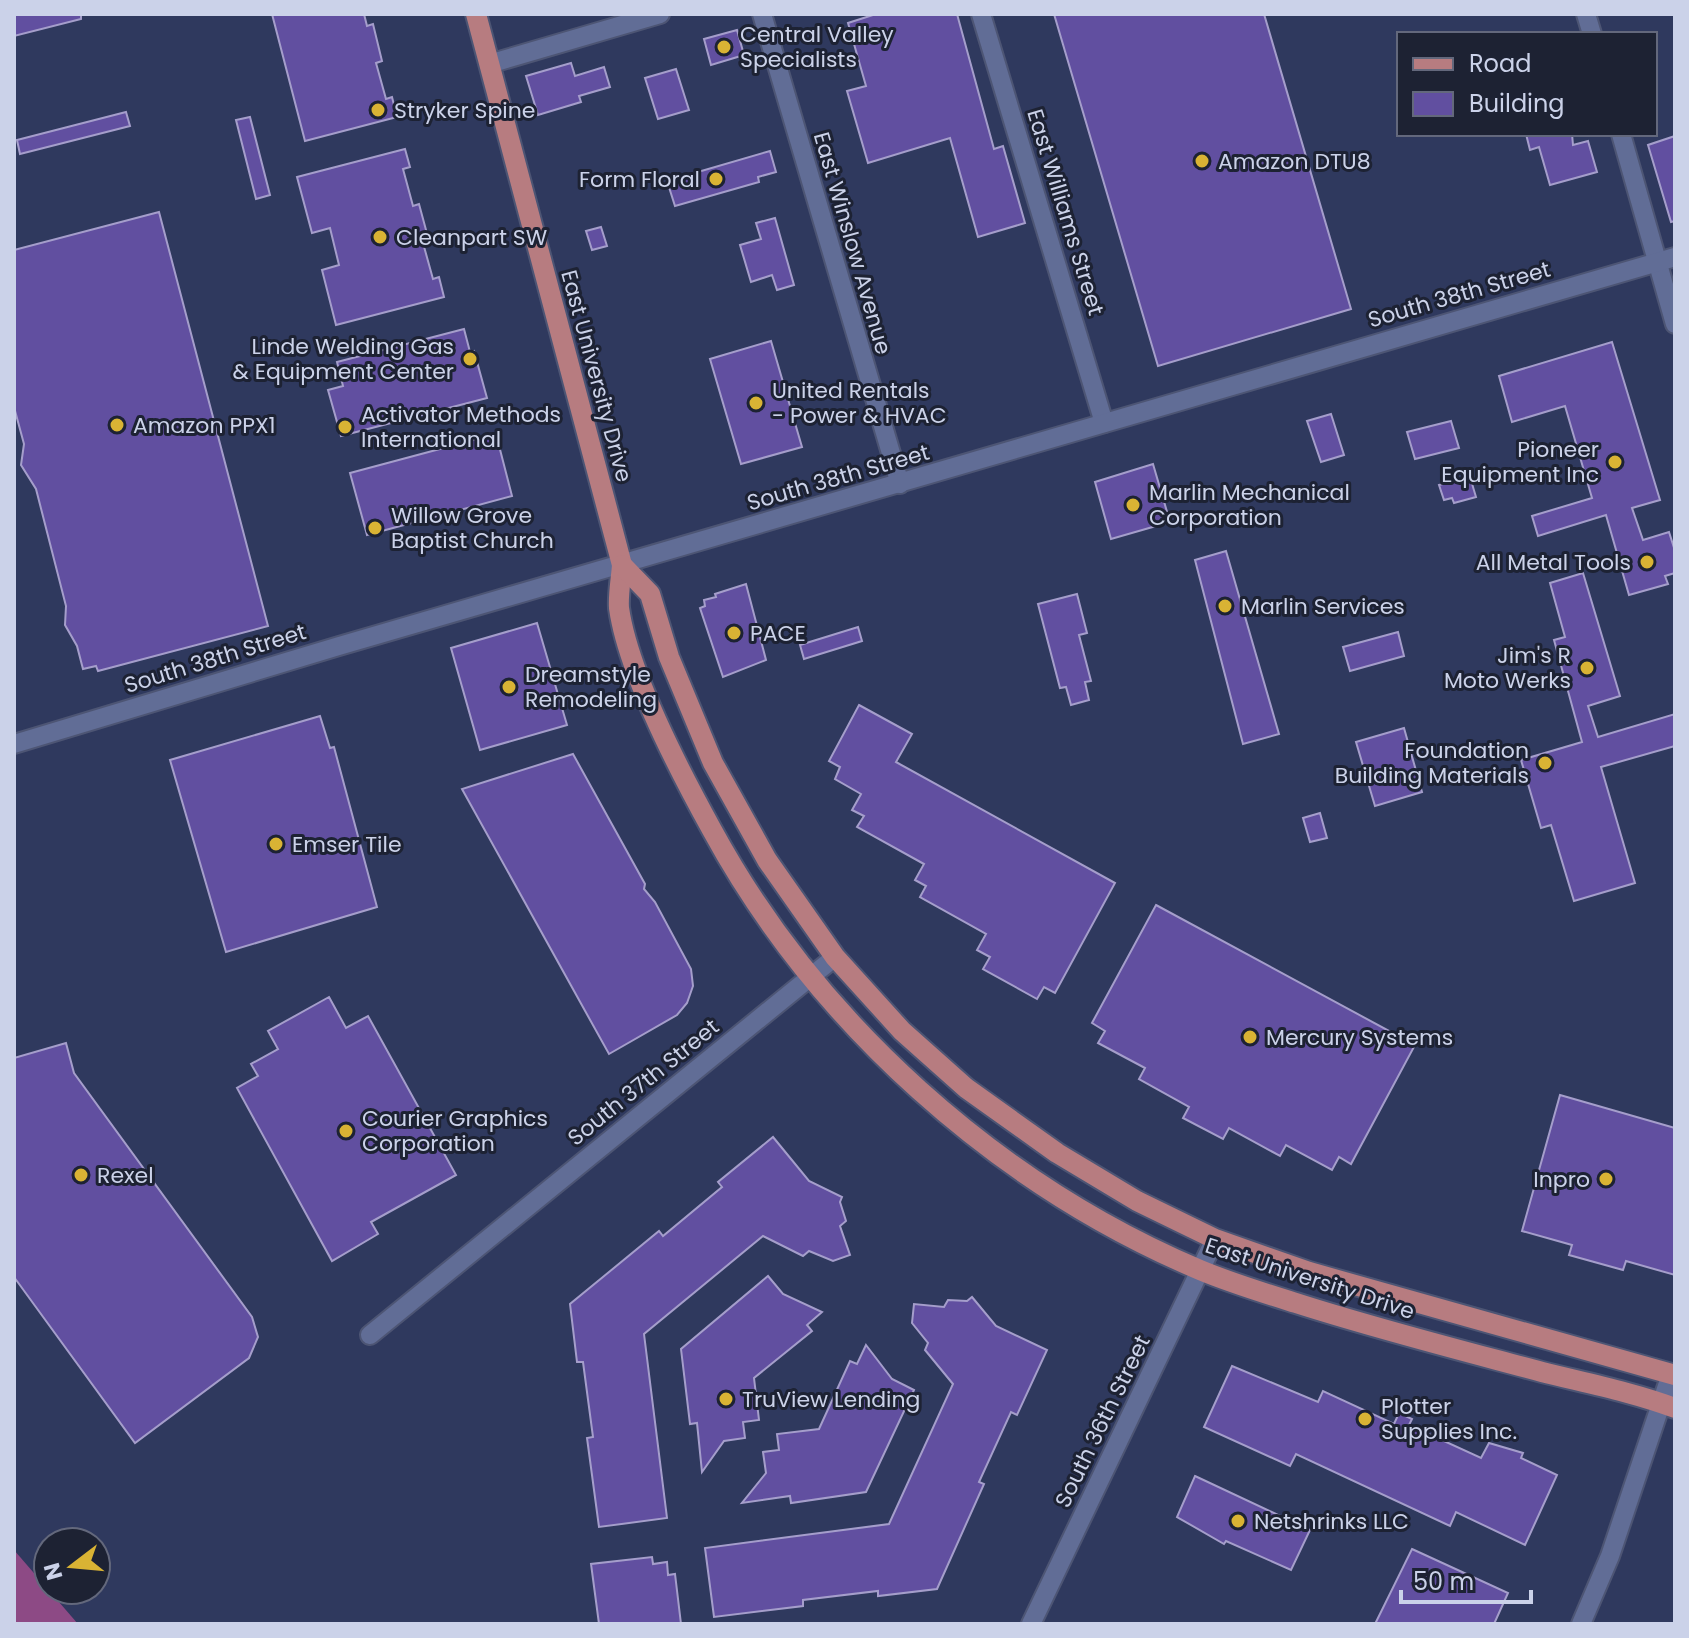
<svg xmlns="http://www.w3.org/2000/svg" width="1689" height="1638" viewBox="0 0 1689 1638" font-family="Poppins,sans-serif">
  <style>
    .green { fill: #8d4a85 }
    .building { fill: #614fa0; stroke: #a59ecb; stroke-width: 2 }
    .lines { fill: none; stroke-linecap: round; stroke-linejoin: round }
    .street-casing { stroke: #4d5574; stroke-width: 22 }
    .primary-casing { stroke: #4d5574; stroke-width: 24 }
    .street { stroke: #616d96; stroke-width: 18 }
    .primary { stroke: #b77c80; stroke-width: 20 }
    .poi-dot { fill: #d9b334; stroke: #1d2233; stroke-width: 3 }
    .labels { text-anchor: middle; stroke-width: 6; stroke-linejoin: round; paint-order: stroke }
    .poi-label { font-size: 22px; fill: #cbd2e9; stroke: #1d2233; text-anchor: start }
    .street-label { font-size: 22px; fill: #cbd2e9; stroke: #1d2233 }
  </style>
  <rect width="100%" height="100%" fill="#2f395e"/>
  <!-- green -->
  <path class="green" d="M14 1550 78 1624H14Z"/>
  <!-- building -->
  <g class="building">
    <path d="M14 14H81V19L14 36Z"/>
    <path d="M272 14H364L367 26 373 24 382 61 376 63 386 99 392 97 397 117 305 141Z"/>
    <path d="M876 14H957L994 149 1003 146 1025 223 978 237 950 138 868 163 847 91 866 86 848 23Z"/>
    <path d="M1054 14H1264L1351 309 1158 366Z"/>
    <path d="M737 30 744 55 711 65 704 39Z"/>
    <path d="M571 63 575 76 604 67 610 87 579 96 581 102 538 115 526 76Z"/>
    <path d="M676 69 689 110 658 119 645 78Z"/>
    <path d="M126 112 130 126 20 154 17 140Z"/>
    <path d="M250 117 270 195 256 199 236 120Z"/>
    <path d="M1526 134H1572L1573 145 1588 141 1597 172 1550 185 1539 147 1530 150Z"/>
    <path d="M1675 136V221L1671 222 1648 145Z"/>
    <path d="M405 149 410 167 403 169 413 206 419 204 429 241 423 243 433 279 439 277 444 297 336 325 322 270 339 265 330 228 312 233 297 177Z"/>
    <path d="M770 151 776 172 758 177 759 182 675 206 667 181Z"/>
    <path d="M159 212 268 626 98 671 96 666 83 669 77 646 65 625 66 606 36 489 21 465 24 444 14 407V250Z"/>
    <path d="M775 218 794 285 777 290 772 275 751 282 740 245 761 239 756 223Z"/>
    <path d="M601 227 607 246 592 250 586 231Z"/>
    <path d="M464 329 470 352 474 351 487 398 341 436 328 390 343 386 337 362Z"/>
    <path d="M771 341 802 447 741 464 710 359Z"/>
    <path d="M1612 342 1660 500 1632 508 1643 540 1669 532 1675 551V573L1665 576 1668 584 1629 595 1606 515 1538 536 1532 516 1592 498 1565 406 1512 422 1499 376Z"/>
    <path d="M1331 414 1344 455 1321 462 1307 421Z"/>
    <path d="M1451 421 1459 448 1415 459 1407 432Z"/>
    <path d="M496 434 512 496 367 535 350 473Z"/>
    <path d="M1153 464 1170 522 1111 539 1095 482Z"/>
    <path d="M1470 477 1476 497 1454 503 1452 498 1444 500 1439 485Z"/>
    <path d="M1226 551 1279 734 1243 744 1195 560Z"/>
    <path d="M1583 573 1620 696 1588 706 1598 737 1675 714V746L1601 767 1635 883 1574 901 1551 825 1541 828 1521 760 1582 742 1554 640 1565 637 1550 583Z"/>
    <path d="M746 584 766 660 723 677 700 608 705 606 704 600 716 597 715 594Z"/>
    <path d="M1077 594 1087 633 1079 635 1091 681 1085 682 1089 700 1071 705 1066 687 1060 688 1038 604Z"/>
    <path d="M537 623 567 725 480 750 451 648Z"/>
    <path d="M858 627 862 641 804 659 800 645Z"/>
    <path d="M1398 632 1404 656 1350 671 1343 647Z"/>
    <path d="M859 705 912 734 896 762 1115 883 1055 993 1044 987 1037 999 983 969 990 957 977 950 986 934 920 897 926 886 915 880 924 864 857 827 864 816 852 810 861 794 835 779 840 767 829 761Z"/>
    <path d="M320 716 330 748 334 747 377 907 226 952 170 760Z"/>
    <path d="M1404 728 1422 792 1375 806 1356 742Z"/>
    <path d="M573 754 645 884 644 889 655 902 691 969 693 986 687 1003 677 1015 609 1054 462 789Z"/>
    <path d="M1320 813 1327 838 1310 842 1303 818Z"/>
    <path d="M1156 905 1415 1045 1351 1164 1339 1157 1332 1170 1286 1145 1280 1156 1229 1128 1223 1139 1183 1118 1189 1107 1139 1079 1145 1068 1098 1043 1105 1031 1092 1023Z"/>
    <path d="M329 997 346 1028 368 1016 456 1175 371 1222 378 1234 332 1261 237 1088 258 1076 251 1064 278 1049 268 1031Z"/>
    <path d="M66 1043 74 1073 252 1317 258 1337 249 1358 135 1443 14 1277V1058Z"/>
    <path d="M1560 1095 1675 1128V1275L1626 1261 1623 1270 1569 1255 1572 1245 1522 1231Z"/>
    <path d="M773 1137 809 1181 842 1197 840 1202 846 1221 840 1226 850 1255 833 1261 809 1251 803 1256 763 1236 644 1334 667 1518 599 1527 587 1438 593 1437 583 1362H577L570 1304 659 1231 663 1236 722 1187 718 1182Z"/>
    <path d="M768 1276 783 1294 822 1312 807 1325 812 1331 754 1378 759 1420 743 1422 745 1438 724 1441 702 1472 697 1423 690 1424 681 1349Z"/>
    <path d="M972 1297 996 1326 1047 1350 1017 1415 1011 1412 979 1482 984 1484 937 1589 878 1596V1591L803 1600V1606L714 1617 705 1548 889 1524 953 1384 925 1350 928 1343 912 1323 914 1304 944 1307 948 1300 967 1301Z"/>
    <path d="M866 1345 892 1379 914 1390 866 1492 791 1503 790 1496 742 1503 766 1473 763 1452 779 1450 777 1434 819 1429 850 1361 857 1364Z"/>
    <path d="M1232 1366 1318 1402 1323 1391 1394 1424 1399 1413 1412 1419 1409 1425 1481 1458 1489 1443 1523 1453 1521 1458 1557 1475 1525 1545 1456 1512 1450 1526 1296 1454 1290 1466 1204 1427Z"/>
    <path d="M1195 1476 1310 1530 1291 1570 1226 1541 1224 1544 1177 1517Z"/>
    <path d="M1412 1549 1508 1593 1494 1624H1375Z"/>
    <path d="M652 1557 653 1564 667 1562 668 1575 675 1574 681 1624H599L591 1564Z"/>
  </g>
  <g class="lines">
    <defs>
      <g id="street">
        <path d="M762 14 900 484"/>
        <path d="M981 14 1104 423"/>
        <path d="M1586 14 1592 34"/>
        <path d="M489 64 660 14"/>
        <path d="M1621 134 1675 324"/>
        <path d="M14 744 339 646 1675 257"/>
        <path d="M370 1335 835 957"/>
        <path d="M1031 1624 1215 1239"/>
        <path d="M1581 1624 1610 1556 1671 1374"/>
      </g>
      <g id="primary">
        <path d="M476 14 622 565C621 579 618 595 619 608 628 672 680 772 712 830 817 1023 997 1184 1200 1270 1231 1283 1264 1293 1296 1303 1377 1329 1460 1350 1542 1372 1586 1383 1632 1392 1675 1408"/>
        <path d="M622 565 650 594 669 657 713 763 767 860 835 957 902 1031 966 1088 1057 1153 1137 1201 1215 1239 1309 1272 1675 1375"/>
      </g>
    </defs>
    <!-- street casing -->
    <use href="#street" class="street-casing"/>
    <!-- primary casing -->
    <use href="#primary" class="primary-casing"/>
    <!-- street -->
    <use href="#street" class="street"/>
    <!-- primary -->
    <use href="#primary" class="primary"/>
  </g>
  <!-- markers -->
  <g class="poi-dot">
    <circle cx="724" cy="47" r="8"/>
    <circle cx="378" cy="110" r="8"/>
    <circle cx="1202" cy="161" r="8"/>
    <circle cx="716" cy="179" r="8"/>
    <circle cx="380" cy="237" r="8"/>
    <circle cx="470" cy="359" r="8"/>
    <circle cx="756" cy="403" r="8"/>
    <circle cx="117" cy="425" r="8"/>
    <circle cx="345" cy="427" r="8"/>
    <circle cx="1615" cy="462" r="8"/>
    <circle cx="1133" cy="505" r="8"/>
    <circle cx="375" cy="528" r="8"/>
    <circle cx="1647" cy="562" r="8"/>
    <circle cx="1225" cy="606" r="8"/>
    <circle cx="734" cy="633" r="8"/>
    <circle cx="1587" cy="668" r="8"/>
    <circle cx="509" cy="687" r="8"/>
    <circle cx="1545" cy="763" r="8"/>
    <circle cx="276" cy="844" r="8"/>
    <circle cx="1250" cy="1037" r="8"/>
    <circle cx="346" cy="1131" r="8"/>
    <circle cx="81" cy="1175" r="8"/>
    <circle cx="1606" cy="1179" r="8"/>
    <circle cx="726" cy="1399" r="8"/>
    <circle cx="1365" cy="1419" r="8"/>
    <circle cx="1238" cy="1521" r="8"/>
  </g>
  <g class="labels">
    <!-- poi labels -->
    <g class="poi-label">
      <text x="740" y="42">Central Valley<tspan x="740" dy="25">Specialists</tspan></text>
      <text x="394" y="118">Stryker Spine</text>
      <text x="1218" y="169">Amazon DTU8</text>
      <text x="700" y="187" text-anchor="end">Form Floral</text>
      <text x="396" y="245">Cleanpart SW</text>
      <text x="454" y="354" text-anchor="end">Linde Welding Gas<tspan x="454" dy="25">&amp; Equipment Center</tspan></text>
      <text x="772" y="398">United Rentals<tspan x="772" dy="25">- Power &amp; HVAC</tspan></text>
      <text x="361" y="422">Activator Methods<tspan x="361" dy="25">International</tspan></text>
      <text x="133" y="433">Amazon PPX1</text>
      <text x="1599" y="457" text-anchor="end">Pioneer<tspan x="1599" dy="25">Equipment Inc</tspan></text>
      <text x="1149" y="500">Marlin Mechanical<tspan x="1149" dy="25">Corporation</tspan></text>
      <text x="391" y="523">Willow Grove<tspan x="391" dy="25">Baptist Church</tspan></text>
      <text x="1631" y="570" text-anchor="end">All Metal Tools</text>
      <text x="1241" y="614">Marlin Services</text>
      <text x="750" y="641">PACE</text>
      <text x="1571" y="663" text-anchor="end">Jim's R<tspan x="1571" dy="25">Moto Werks</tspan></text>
      <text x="525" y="682">Dreamstyle<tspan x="525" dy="25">Remodeling</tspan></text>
      <text x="1529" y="758" text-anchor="end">Foundation<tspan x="1529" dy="25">Building Materials</tspan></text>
      <text x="292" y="852">Emser Tile</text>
      <text x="1266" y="1045">Mercury Systems</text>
      <text x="362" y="1126">Courier Graphics<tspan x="362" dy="25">Corporation</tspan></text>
      <text x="97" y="1183">Rexel</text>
      <text x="1590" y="1187" text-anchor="end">Inpro</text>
      <text x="742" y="1407">TruView Lending</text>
      <text x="1381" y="1414">Plotter<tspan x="1381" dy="25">Supplies Inc.</tspan></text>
      <text x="1254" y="1529">Netshrinks LLC</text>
    </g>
    <!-- street labels -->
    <g class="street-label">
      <text transform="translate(1066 212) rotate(73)" y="8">East Williams Street</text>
      <text transform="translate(853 243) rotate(74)" y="8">East Winslow Avenue</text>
      <text transform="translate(1459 294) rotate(-16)" y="8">South 38th Street</text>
      <text transform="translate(597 376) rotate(75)" y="8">East University Drive</text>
      <text transform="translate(838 477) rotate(-16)" y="8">South 38th Street</text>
      <text transform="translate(215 658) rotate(-17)" y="8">South 38th Street</text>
      <text transform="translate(643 1082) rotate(-39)" y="8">South 37th Street</text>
      <text transform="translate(1310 1278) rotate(18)" y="8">East University Drive</text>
      <text transform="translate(1102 1421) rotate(-64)" y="8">South 36th Street</text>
    </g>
  </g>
  <!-- border -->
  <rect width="1689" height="1638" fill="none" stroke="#cbd2e9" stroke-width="32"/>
  <!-- legend -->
  <rect x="1397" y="32" width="260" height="104" fill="#1d2233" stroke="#63687c" stroke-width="2"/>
  <rect x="1413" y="58" width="40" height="12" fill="#b77c80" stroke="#63687c" stroke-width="2"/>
  <text x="1469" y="72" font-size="24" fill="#cbd2e9">Road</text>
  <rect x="1413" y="92" width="40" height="24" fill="#614fa0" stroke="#63687c" stroke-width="2"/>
  <text x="1469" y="112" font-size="24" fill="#cbd2e9">Building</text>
  <!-- north arrow -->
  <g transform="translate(72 1566) rotate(254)"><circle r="38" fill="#1d2233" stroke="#63687c" stroke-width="2"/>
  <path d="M0-6L14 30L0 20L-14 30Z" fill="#d9b334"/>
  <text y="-12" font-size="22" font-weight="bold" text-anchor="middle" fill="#cbd2e9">N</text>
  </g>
  <!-- scale -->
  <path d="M1401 1590v12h130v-12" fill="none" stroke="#cbd2e9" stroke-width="4"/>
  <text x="1413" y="1590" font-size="24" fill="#cbd2e9" stroke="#1d2233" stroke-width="6" paint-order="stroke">50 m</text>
</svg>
